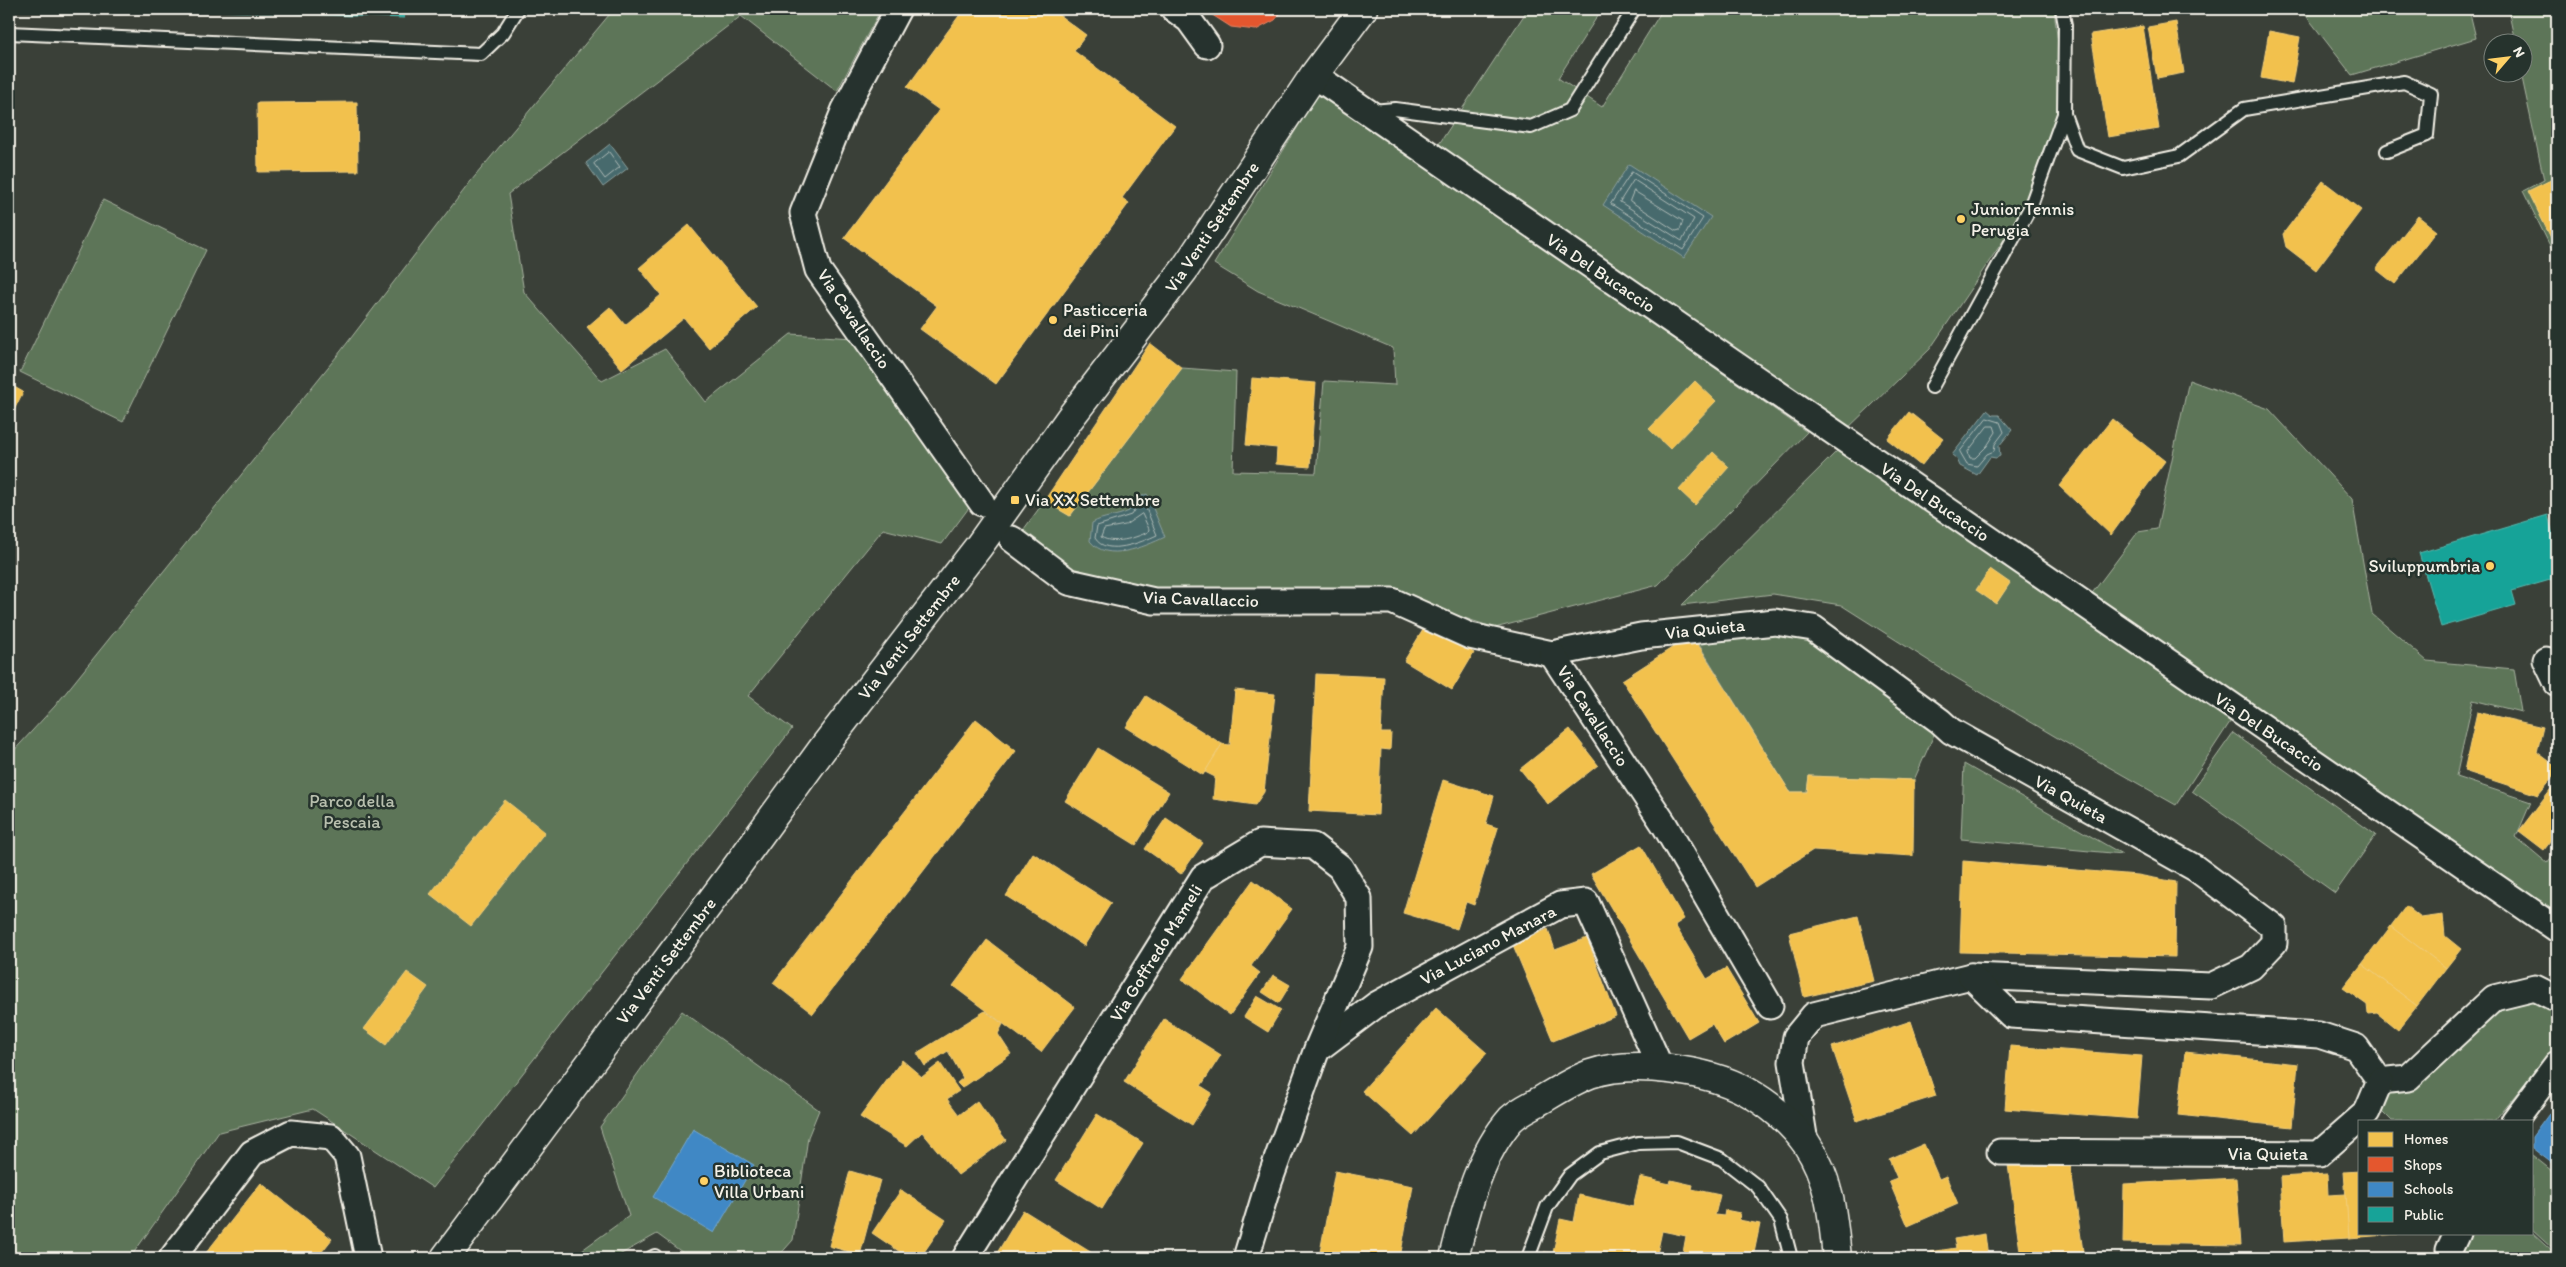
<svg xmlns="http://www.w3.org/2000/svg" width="2566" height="1267" viewBox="0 0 2566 1267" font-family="Itim,sans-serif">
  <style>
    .green { fill: #5d7458; stroke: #a8b2a0 }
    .water { fill: #476a6d; stroke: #8ca09e }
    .homes { fill: #f2c14e; stroke: #f3cf7c }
    .shops { fill: #e4572e; stroke: #e98566 }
    .schools { fill: #3f88c5; stroke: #75a8d0 }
    .public { fill: #17a398; stroke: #59bab0 }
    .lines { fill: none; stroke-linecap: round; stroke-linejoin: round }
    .shore { stroke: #afbbb7; stroke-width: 1 }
    .service-casing { stroke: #f4f1e8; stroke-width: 16 }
    .minor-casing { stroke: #f4f1e8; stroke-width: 29 }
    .tertiary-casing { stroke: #f4f1e8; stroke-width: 31 }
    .service { stroke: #26332d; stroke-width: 12 }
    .minor { stroke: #26332d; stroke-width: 25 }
    .tertiary { stroke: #26332d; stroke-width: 28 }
    .poi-dot { fill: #ffd166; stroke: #26332d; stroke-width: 2 }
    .labels { text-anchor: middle; stroke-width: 5; stroke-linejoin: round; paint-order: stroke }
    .poi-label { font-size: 18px; fill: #f4f1e8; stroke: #26332d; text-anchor: start }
    .street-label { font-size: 18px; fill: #f4f1e8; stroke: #26332d }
    .park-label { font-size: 18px; fill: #b8bfae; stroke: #26332d }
  </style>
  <rect width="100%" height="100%" fill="#3a4038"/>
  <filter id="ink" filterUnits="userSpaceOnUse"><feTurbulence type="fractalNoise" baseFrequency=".02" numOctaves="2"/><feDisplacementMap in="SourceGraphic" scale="10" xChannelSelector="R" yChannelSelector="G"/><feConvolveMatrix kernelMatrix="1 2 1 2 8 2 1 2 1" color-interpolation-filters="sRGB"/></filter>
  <g filter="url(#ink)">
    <!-- green -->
    <g class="green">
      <path d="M614 9H881L837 91 741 16 508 194 524 292 602 381 665 349 706 402 791 334 853 338 971 505 942 544 883 529 748 696 792 729 433 1188 313 1109 219 1132 130 1258H9V756L55 706 341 351 471 181Z"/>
      <path d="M1528 9H1602L1558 78 1602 107 1663 9H2054L2064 98 2036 192 1930 349 1844 432 1437 147Z"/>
      <path d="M2301 9H2469L2476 38 2352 75Z"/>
      <path d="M2508 9H2557V177L2529 192 2557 250V260L2523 191 2544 180 2521 73 2524 72V42H2515Z"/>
      <path d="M1319 92 1807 432 1658 585 1495 628 1407 599 1158 595 1072 574 1021 533 1046 499 1070 516 1182 368 1236 372 1233 471 1316 473 1324 381 1395 385 1393 348 1258 291 1214 264Z"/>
      <path d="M103 200 206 250 123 422 20 372Z"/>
      <path d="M2189 380 2269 409 2352 499 2372 614 2427 661 2514 669 2521 712 2473 700 2456 777 2531 802 2516 837 2547 863 2557 850V917L2090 596 2138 532 2157 529Z"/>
      <path d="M1840 448 2232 719 2176 805 2061 740 1948 673 1841 605 1773 594 1682 605Z"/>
      <path d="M1813 628 1940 721 1914 780 1809 776 1807 792H1790L1693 635Z"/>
      <path d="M2233 733 2376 835 2335 893 2192 791Z"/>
      <path d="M1964 764 2122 854 1961 839Z"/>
      <path d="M2532 996 2552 1010 2557 1044 2494 1121H2392L2380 1109 2390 1087 2415 1089 2429 1066 2497 1008Z"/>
      <path d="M682 1011 819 1110 808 1137 793 1240 777 1258H690L657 1234 614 1258H571L629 1216 600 1127Z"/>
      <path d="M2532 1155 2557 1175 2555 1250 2532 1229Z"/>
      <path d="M2532 1232 2557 1255V1258H2464L2457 1252 2469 1233Z"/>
    </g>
    <!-- water -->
    <g class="water">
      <path d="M610 144 628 168 603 187 586 163Z"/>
      <path d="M1629 164 1711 217 1684 258 1603 205Z"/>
      <path d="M1987 410 1993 415H1999L2012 430 1999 446 2000 456 1996 458 1990 457 1977 475 1960 466 1957 459 1952 455Z"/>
      <path d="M1147 494 1165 537C1144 547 1107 563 1090 541L1092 523C1104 516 1117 517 1129 511L1132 500Z"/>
    </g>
    <!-- homes -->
    <g class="homes">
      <path d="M964 9H1051L1086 35 1074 51 1175 126 1122 198 1129 203 996 384 920 329 937 306 844 238 939 110 907 87Z"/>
      <path d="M2176 22 2184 73 2157 78 2148 27Z"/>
      <path d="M2143 26 2159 129 2108 137 2091 34Z"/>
      <path d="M2269 31 2300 37 2292 84 2261 78Z"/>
      <path d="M357 102 358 171 258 172 257 103Z"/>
      <path d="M2557 177V250L2528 191Z"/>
      <path d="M2323 181 2361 210 2316 270 2286 247 2283 234Z"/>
      <path d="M2418 216 2437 231 2395 284 2376 269Z"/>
      <path d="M689 225 757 307 709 348 684 318 622 369 587 327 610 307 625 325 661 295 639 268Z"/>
      <path d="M1150 343 1182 368 1070 516 1044 501Z"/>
      <path d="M1252 378 1316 383 1310 467 1276 464 1277 448 1246 445Z"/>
      <path d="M1695 381 1716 401 1670 449 1649 429Z"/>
      <path d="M9 384 23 392 9 420Z"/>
      <path d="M1909 412 1943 439 1921 466 1887 439Z"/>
      <path d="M2112 419 2165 461 2111 535 2059 486Z"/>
      <path d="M1713 452 1729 467 1695 505 1679 490Z"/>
      <path d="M1990 569 2010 583 1996 604 1976 590Z"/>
      <path d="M1426 625 1474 653 1452 690 1404 661Z"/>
      <path d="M1692 635 1790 792H1807L1809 776 1914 780 1913 856 1813 850 1755 887 1622 680Z"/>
      <path d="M1316 674 1384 677 1381 733H1391L1390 750 1381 749 1378 815 1309 811Z"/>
      <path d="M1235 690 1275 694 1264 792 1255 805 1213 799 1215 777 1205 772 1222 744 1230 745Z"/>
      <path d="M1146 696 1222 744 1203 775 1126 727Z"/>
      <path d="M2477 712 2543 727 2537 752 2557 767V772L2538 795 2464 771Z"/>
      <path d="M976 719 1016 751 813 1014 773 983Z"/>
      <path d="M1570 729 1598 765 1548 804 1520 769Z"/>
      <path d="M1098 748 1169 792 1136 845 1065 801Z"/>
      <path d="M1443 780 1494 796 1486 824 1498 828 1474 905 1466 902 1457 929 1403 913Z"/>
      <path d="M2557 781V833L2544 850 2519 831Z"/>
      <path d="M505 800 545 832 471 926 430 894Z"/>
      <path d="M1166 818 1203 843 1181 874 1145 849Z"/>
      <path d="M1641 845 1684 919 1675 925 1707 979 1726 968 1759 1023 1724 1044 1712 1024 1688 1038 1591 874Z"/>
      <path d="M1033 853 1111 903 1084 946 1006 896Z"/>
      <path d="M1963 861 2138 875 2176 882 2175 957 1960 952Z"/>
      <path d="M1253 880 1292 909 1251 966 1260 973 1230 1015 1182 979Z"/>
      <path d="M2406 906 2421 918 2443 915 2445 936 2461 949 2446 968 2391 926Z"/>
      <path d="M1858 916 1874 981 1804 997 1789 933Z"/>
      <path d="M2391 926 2446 968 2417 1006 2362 964Z"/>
      <path d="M1548 929 1555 950 1587 938 1616 1016 1553 1041 1513 945Z"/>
      <path d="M987 940 1075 1007 1041 1052 953 986Z"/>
      <path d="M2362 964 2417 1006 2398 1030 2377 1013 2368 1014 2367 1005 2343 988Z"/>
      <path d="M407 972 428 987 386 1045 364 1029Z"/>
      <path d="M1273 975 1290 985 1279 1003 1262 992Z"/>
      <path d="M1257 996 1281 1010 1268 1032 1244 1017Z"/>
      <path d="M1436 1008 1487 1053 1413 1136 1362 1091Z"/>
      <path d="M985 1011 1003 1024 998 1034 1011 1054 962 1088 957 1083 963 1078 948 1051 925 1066 917 1053Z"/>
      <path d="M1164 1019 1221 1055 1201 1086 1212 1093 1192 1125 1124 1082Z"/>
      <path d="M1911 1021 1936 1096 1857 1121 1832 1047Z"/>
      <path d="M2010 1046 2142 1056 2137 1119 2005 1109Z"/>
      <path d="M2185 1052 2298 1064 2292 1127 2178 1115Z"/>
      <path d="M902 1060 922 1077 940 1063 959 1091 947 1099 959 1115 977 1101 1006 1140 958 1175 922 1132 907 1146 860 1117Z"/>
      <path d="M1097 1114 1143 1143 1102 1209 1056 1180Z"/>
      <path d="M1924 1144 1939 1179 1946 1176 1958 1204 1908 1226 1889 1181 1897 1178 1889 1159Z"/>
      <path d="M2069 1157 2084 1258H2021L2008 1165Z"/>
      <path d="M850 1171 880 1180 860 1255 829 1246Z"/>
      <path d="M1335 1171 1413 1186 1400 1258H1352L1320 1252Z"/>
      <path d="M2360 1171V1233L2398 1234 2349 1238 2344 1172Z"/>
      <path d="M2327 1174 2328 1195 2346 1194 2349 1238 2284 1242 2280 1177Z"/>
      <path d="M1640 1177 1670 1184 1671 1180 1693 1185 1692 1189 1720 1195 1715 1215 1724 1216 1725 1210 1740 1213 1739 1220 1760 1224 1753 1258H1682L1686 1236 1662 1231 1657 1254 1677 1258H1542L1544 1252 1553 1253 1560 1219 1574 1222 1579 1195 1633 1207Z"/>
      <path d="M2236 1178 2241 1245 2123 1243 2124 1184Z"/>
      <path d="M261 1183 332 1239 317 1258H202Z"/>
      <path d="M901 1190 946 1220 920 1258H909L872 1233Z"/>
      <path d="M1023 1210 1100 1258H994Z"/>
      <path d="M1985 1234 1988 1258H1930V1252L1956 1248 1954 1239Z"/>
    </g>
    <!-- shops -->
    <path class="shops" d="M1203 9H1284L1275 20 1256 30 1231 27Z"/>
    <!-- schools -->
    <g class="schools">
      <path d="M2557 1103V1167L2532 1148V1137Z"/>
      <path d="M693 1129 754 1165 714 1233 653 1197Z"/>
    </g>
    <!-- public -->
    <g class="public">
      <path d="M185 9H405L404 18Z"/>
      <path d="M2548 515 2557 552V578L2512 591 2516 605 2441 627 2419 553Z"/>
    </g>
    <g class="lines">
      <!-- shore -->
      <g class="shore">
        <path d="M609 152 620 167 605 179 594 164Z"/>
        <path d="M1632 172 1703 218 1683 250 1611 204Z"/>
        <path d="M1634 180 1694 219 1682 241 1620 202Z"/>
        <path d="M1634 191 1683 221 1680 230 1676 231 1630 201Z"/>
        <path d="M1987 418 2000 422 2004 432 1995 444 1994 451 1987 454 1977 466 1967 464 1960 452Z"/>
        <path d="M1988 426H1994L1996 432 1987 446 1975 458H1970L1968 452Z"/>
        <path d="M1143 501 1157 535C1142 542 1106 557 1095 538L1097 526 1131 515 1138 504Z"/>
        <path d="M1142 514 1149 529 1148 532C1135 538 1114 545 1101 537L1104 529 1125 525Z"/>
      </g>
      <defs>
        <g id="service">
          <path d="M9 33 481 54 503 33 518 9"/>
          <path d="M1372 111 1395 109 1531 127 1570 110 1634 9"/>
          <path d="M2064 114 2077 150 2123 168 2179 156 2244 109 2404 82 2431 94 2427 135 2387 151"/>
          <path d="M1932 387 2030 208 2064 114 2065 25 2062 9"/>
          <path d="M651 1258 655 1256"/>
          <path d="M1528 1258 1547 1207 1570 1175 1600 1153 1638 1143 1677 1142 1722 1159 1758 1187 1781 1220 1791 1258"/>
        </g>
        <g id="minor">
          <path d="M898 9 845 109 803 213 818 270 982 503"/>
          <path d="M1174 9 1189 20 1207 45"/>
          <path d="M1314 75 2557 929"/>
          <path d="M1012 539 1069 582 1154 601H1392L1470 636 1552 654 1641 636 1775 622 1813 628 1940 721 1951 731 2195 868 2274 927V943L2251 967 2211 986 1971 976 1814 1015 1796 1037 1792 1062 1805 1142"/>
          <path d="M1552 654 1664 824 1770 1006"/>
          <path d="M2546 660 2557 683"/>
          <path d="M1971 976 2011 1015 2319 1035 2356 1047 2380 1081"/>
          <path d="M1319 1048 1376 1005 1560 905 1586 902 1661 1069"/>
          <path d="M2380 1081 2408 1078 2494 998 2535 988 2557 999"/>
          <path d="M2514 1121 2557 1064"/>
          <path d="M2000 1152 2319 1154 2367 1112 2380 1081"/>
          <path d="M2449 1250 2457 1233"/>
          <path d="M172 1258 252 1153 291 1133 331 1137 347 1156 368 1258"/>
          <path d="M965 1258 1203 877 1260 843 1313 846 1340 867 1359 898 1360 947 1317 1049 1269 1182 1246 1258"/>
        </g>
        <g id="tertiary">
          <path d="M445 1258 732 873 826 744 979 546 1070 418 1184 270 1314 75 1363 9"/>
          <path d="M1454 1258C1466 1211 1478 1156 1511 1119 1519 1111 1533 1105 1543 1099 1558 1090 1574 1080 1590 1074 1632 1059 1708 1070 1746 1091 1768 1103 1791 1122 1806 1143 1830 1178 1833 1217 1837 1258"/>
        </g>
      </defs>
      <!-- service casing -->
      <use href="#service" class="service-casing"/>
      <!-- minor casing -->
      <use href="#minor" class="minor-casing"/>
      <!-- tertiary casing -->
      <use href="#tertiary" class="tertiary-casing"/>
      <!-- service -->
      <use href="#service" class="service"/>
      <!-- minor -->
      <use href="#minor" class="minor"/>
      <!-- tertiary -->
      <use href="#tertiary" class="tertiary"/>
    </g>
  </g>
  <!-- markers -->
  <g class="poi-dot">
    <circle cx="1961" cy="219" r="5"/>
    <circle cx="1053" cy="320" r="5"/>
    <rect x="1010" y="495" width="10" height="10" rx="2.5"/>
    <circle cx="2490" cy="566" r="5"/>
    <circle cx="704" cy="1181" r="5"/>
  </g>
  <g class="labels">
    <!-- poi labels -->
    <g class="poi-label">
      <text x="1971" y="215">Junior Tennis<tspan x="1971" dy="21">Perugia</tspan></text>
      <text x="1063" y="316">Pasticceria<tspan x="1063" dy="21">dei Pini</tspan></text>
      <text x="1025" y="506">Via XX Settembre</text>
      <text x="2480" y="572" text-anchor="end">Sviluppumbria</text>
      <text x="714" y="1177">Biblioteca<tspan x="714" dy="21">Villa Urbani</tspan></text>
    </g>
    <!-- street labels -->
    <g class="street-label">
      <text transform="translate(1212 227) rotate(-56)" y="6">Via Venti Settembre</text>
      <text transform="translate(1601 273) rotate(34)" y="6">Via Del Bucaccio</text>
      <text transform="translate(854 319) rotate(56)" y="6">Via Cavallaccio</text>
      <text transform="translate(1935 502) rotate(34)" y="6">Via Del Bucaccio</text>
      <text transform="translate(1201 599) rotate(2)" y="6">Via Cavallaccio</text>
      <text transform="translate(1705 629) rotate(-6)" y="6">Via Quieta</text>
      <text transform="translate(909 637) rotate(-52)" y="6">Via Venti Settembre</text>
      <text transform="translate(1593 716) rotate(57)" y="6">Via Cavallaccio</text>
      <text transform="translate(2269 732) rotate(34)" y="6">Via Del Bucaccio</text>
      <text transform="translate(2071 799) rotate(29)" y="6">Via Quieta</text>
      <text transform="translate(1488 945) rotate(-28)" y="6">Via Luciano Manara</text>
      <text transform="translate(1156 953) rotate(-58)" y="6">Via Goffredo Mameli</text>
      <text transform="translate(666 961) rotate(-53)" y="6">Via Venti Settembre</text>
      <text x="2268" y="1160">Via Quieta</text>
    </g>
    <!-- park labels -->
    <g class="park-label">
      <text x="352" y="807">Parco della<tspan x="352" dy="21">Pescaia</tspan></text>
    </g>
  </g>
  <!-- margin -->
  <rect width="2566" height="1267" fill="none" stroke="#26332d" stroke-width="30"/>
  <rect x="15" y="15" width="2536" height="1237" fill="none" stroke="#f4f1e8" stroke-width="2" filter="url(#ink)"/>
  <!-- legend -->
  <rect x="2358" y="1120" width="175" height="115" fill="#26332d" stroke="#787f78"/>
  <rect x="2368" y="1132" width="25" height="15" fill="#f2c14e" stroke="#787f78"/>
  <text x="2404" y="1144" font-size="15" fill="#f4f1e8">Homes</text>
  <rect x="2368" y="1157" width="25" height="15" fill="#e4572e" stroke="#787f78"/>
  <text x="2404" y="1170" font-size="15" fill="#f4f1e8">Shops</text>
  <rect x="2368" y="1182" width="25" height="15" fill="#3f88c5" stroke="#787f78"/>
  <text x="2404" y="1194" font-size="15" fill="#f4f1e8">Schools</text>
  <rect x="2368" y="1207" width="25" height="15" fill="#17a398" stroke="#787f78"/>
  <text x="2404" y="1220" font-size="15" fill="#f4f1e8">Public</text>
  <!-- north arrow -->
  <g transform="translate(2508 58) rotate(62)"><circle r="24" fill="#26332d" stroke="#787f78"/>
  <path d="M0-4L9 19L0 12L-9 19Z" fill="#ffd166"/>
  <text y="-8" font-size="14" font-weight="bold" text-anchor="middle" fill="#f4f1e8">N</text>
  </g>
</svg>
